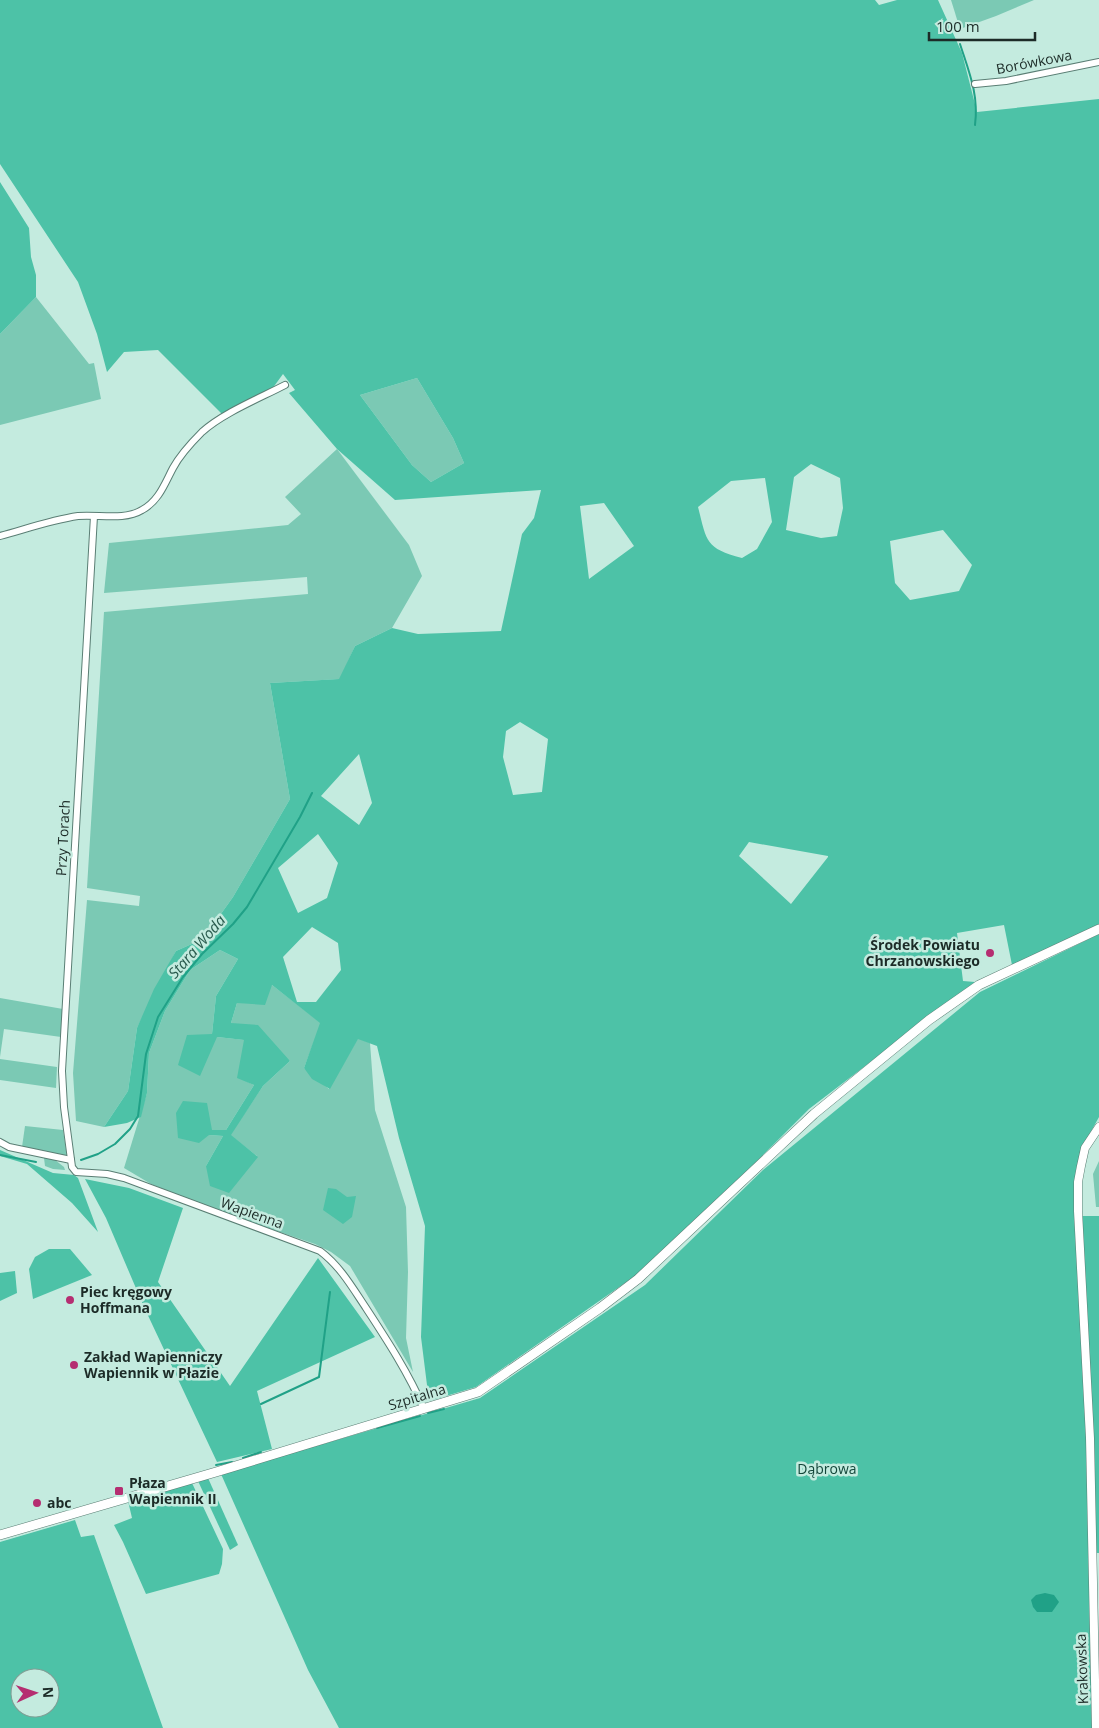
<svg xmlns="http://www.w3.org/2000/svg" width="1099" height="1728" viewBox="0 0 1099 1728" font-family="'Open Sans',sans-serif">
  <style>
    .green { fill: #7bc9b4 }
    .forest { fill: #4dc2a7; fill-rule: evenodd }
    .water { fill: #20a187 }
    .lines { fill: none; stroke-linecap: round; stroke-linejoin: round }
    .stream { stroke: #20a187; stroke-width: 2 }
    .minor-casing { stroke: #5a7e74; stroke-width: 8 }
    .tertiary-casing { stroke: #5a7e74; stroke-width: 9 }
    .secondary-casing { stroke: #5a7e74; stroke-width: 10 }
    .minor { stroke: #fff; stroke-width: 6 }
    .tertiary { stroke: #fff; stroke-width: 8 }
    .secondary { stroke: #fff; stroke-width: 9 }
    .poi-dot { fill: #b52e71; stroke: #c4ebdf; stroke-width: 2 }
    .labels { text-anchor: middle; stroke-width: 5; stroke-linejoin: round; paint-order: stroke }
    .street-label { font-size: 14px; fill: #1c2b27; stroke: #c4ebdf }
    .poi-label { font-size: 14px; font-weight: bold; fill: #1c2b27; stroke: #c4ebdf; text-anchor: start }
    .park-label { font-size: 14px; fill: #13463a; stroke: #c4ebdf }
    .water-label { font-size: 15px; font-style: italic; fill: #2a5b4e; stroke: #c4ebdf }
  </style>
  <rect width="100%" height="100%" fill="#c4ebdf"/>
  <!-- green -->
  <g class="green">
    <path d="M951 0H1034L996 16 960 29Z"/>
    <path d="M36 297 89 364 94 363 101 399 0 425V334Z"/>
    <path d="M417 378 453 438 464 463 431 482 412 465 360 395Z"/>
    <path d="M337 449 409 545 422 576 392 628 355 646 340 679 270 683 290 799 233 897 203 939 176 951 137 1028 128 1091 104 1127 76 1121 73 1073 87 900 139 906 140 896 87 888 104 612 308 594 307 577 104 593 109 543 288 525 301 514 285 497Z"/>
    <path d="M220 950 238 959 216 996 212 1034 217 1037 245 1040 238 1077 254 1085 226 1130H212L209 1135 223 1136 206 1166 257 1156 230 1135 263 1086 290 1061 231 1023 237 1003 272 985 321 1023 304 1068 329 1089 358 1038 370 1043 375 1110 406 1207 408 1272 406 1338 413 1372 350 1266 331 1252 315 1244 212 1209 151 1184 124 1168 147 1093 149 1053 165 1011 190 970Z"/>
    <path d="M0 998 63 1009 61 1037 4 1029 0 1057Z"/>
    <path d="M0 1059 57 1067 56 1088 0 1080Z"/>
    <path d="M25 1126 63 1130 67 1156 22 1147Z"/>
    <path d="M46 1157 55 1160 64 1167 65 1170 53 1169 45 1166 44 1158Z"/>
    <path d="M1099 1161V1207H1096L1093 1174Z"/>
  </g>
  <!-- forest -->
  <g class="forest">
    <path d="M0 0H875L879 5 897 0H938L962 53 977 112 1099 99V924L1012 965 1004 925 957 933 963 981 975 982 809 1109 757 1161 635 1276 476 1387 429 1401 421 1337 425 1226 399 1138 377 1046 358 1039 330 1089 312 1079 304 1068 320 1023 272 985 265 1005 237 1003 231 1023 258 1025 290 1061 263 1086 231 1135 258 1157 229 1193 210 1186 206 1166 223 1136 209 1135 199 1143 178 1138 176 1113 183 1101 207 1103 212 1130H226L254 1085 237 1078 244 1040 217 1037 200 1076 178 1065 187 1035 212 1034 216 996 238 959 220 950 190 970 165 1011 149 1053 147 1093 141 1117 127 1123 104 1127 128 1091 137 1028 154 989 176 951 203 939 233 897 290 799 270 683 339 679 355 646 392 628 418 634 501 631 522 534 534 518 541 490 395 500 337 449 289 393 295 390 283 374 272 389 234 410 227 419 158 350 124 352 107 372 97 334 78 282 0 164ZM417 378 453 438 464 463 431 482 412 465 360 395ZM811 464 840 478 843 508 837 536 821 538 786 530 794 477ZM765 478 772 522 757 549 742 558C705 548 707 542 698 507L731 481ZM604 503 634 546 589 579 580 506ZM943 530 972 565 959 591 910 600 895 583 890 541ZM520 722 548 739 542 792 513 795 503 757 506 731ZM359 754 372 803 359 825 321 796ZM318 834 338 863 327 898 298 913 278 868ZM749 842 828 856V857L791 904 739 856ZM312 927 338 943 341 970 316 1002H297L283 957Z"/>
    <path d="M0 182 29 228 31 257 36 275V297L0 334Z"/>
    <path d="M1099 934V1117L1083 1146 1075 1182 1087 1457 1092 1728H339L308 1670 221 1474 480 1398 645 1285 763 1170 980 992Z"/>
    <path d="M0 1150 53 1173 74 1175 78 1178 98 1232 72 1203 27 1164 0 1156Z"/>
    <path d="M85 1179 129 1188 183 1208 158 1282 230 1386 318 1258 375 1337 257 1391 272 1449 217 1462 144 1307 106 1218Z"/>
    <path d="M328 1188 336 1189 347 1197 356 1196 352 1217 343 1224 323 1210Z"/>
    <path d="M1082 1216H1099V1553H1095Z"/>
    <path d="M49 1249H70L92 1275 33 1299 29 1269 35 1257Z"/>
    <path d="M15 1271 17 1293 0 1301V1273Z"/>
    <path d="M208 1478 238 1545 230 1550 198 1481Z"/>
    <path d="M192 1483 223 1549 222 1564 219 1574 146 1594 123 1542 114 1525 132 1518 128 1501Z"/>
    <path d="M75 1520 81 1537 94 1535 163 1728H0V1542ZM20 1678H50V1708H20Z"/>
  </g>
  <!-- water -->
  <path class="water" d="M1045 1593 1054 1595 1059 1602 1052 1612H1037L1033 1607 1031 1600 1036 1595Z"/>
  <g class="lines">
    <!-- stream -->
    <g class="stream">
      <path d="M960 44C969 72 979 95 975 125"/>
      <path d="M0 1155 36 1162"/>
      <path d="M81 1160 98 1154 115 1144 130 1129 138 1116 146 1054 158 1017 183 977 202 954 233 924 247 907 300 817 312 793"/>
      <path d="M261 1404 319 1377 330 1292"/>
      <path d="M428 1413 444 1409"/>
      <path d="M377 1428 420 1416"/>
      <path d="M243 1458 261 1452"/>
      <path d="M216 1465 232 1462"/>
    </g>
    <defs>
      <g id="minor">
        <path d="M975 84 1006 81 1099 62"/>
        <path d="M94 516 62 1071 64 1107 72 1167 76 1172 107 1174 124 1178 320 1251C340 1266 352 1287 366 1308 387 1340 409 1374 424 1409"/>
        <path d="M0 536C26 529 51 520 78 516 98 514 124 521 142 510 159 501 165 483 173 468 180 455 192 442 202 432 223 413 260 398 285 385"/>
        <path d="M0 1142 9 1147 71 1160"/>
      </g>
      <path id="tertiary" d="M1096 1728 1090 1438 1078 1211V1182L1081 1166 1085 1148 1099 1127"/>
      <path id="secondary" d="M0 1535 216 1472 478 1392 600 1308 638 1279 814 1114 929 1020 979 985 1099 929"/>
    </defs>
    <!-- minor casing -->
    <use href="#minor" class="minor-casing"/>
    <!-- tertiary casing -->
    <use href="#tertiary" class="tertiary-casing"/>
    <!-- secondary casing -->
    <use href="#secondary" class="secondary-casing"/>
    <!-- minor -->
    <use href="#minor" class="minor"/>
    <!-- tertiary -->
    <use href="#tertiary" class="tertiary"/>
    <!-- secondary -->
    <use href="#secondary" class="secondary"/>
  </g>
  <!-- markers -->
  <g class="poi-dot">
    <circle cx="990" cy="953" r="5"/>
    <circle cx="70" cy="1300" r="5"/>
    <circle cx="74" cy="1365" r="5"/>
    <rect x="114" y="1486" width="10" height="10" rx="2.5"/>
    <circle cx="37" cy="1503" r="5"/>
  </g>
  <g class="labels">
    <!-- street labels -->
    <g class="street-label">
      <text transform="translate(1034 62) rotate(-11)" y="5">Borówkowa</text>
      <text transform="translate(63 838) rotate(-87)" y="5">Przy Torach</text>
      <text transform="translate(252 1213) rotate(20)" y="5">Wapienna</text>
      <text transform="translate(417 1397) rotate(-17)" y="5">Szpitalna</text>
      <text transform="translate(1082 1669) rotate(-92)" y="5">Krakowska</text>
    </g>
    <!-- poi labels -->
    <g class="poi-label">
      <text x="980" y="950" text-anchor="end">Środek Powiatu<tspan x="980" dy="16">Chrzanowskiego</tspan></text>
      <text x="80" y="1297">Piec kręgowy<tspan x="80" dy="16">Hoffmana</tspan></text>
      <text x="84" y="1362">Zakład Wapienniczy<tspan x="84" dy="16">Wapiennik w Płazie</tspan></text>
      <text x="129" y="1488">Płaza<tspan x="129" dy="16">Wapiennik II</tspan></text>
      <text x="47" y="1508">abc</text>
    </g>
    <!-- park labels -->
    <g class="park-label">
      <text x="827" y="1474">Dąbrowa</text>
    </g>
    <!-- water labels -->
    <g class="water-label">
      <text transform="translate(197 947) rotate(-49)" y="5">Stara Woda</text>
    </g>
  </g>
  <!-- north arrow -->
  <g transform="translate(35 1693) rotate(87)"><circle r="24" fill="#c4ebdf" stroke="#819e95"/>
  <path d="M0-4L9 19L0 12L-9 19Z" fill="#b52e71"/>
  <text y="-8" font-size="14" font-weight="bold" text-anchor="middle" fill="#1c2b27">N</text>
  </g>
  <!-- scale -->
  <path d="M929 32v8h106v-8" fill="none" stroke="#1c2b27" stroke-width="2.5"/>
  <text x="936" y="32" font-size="15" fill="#1c2b27" stroke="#c4ebdf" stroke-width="4" paint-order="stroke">100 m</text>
</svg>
